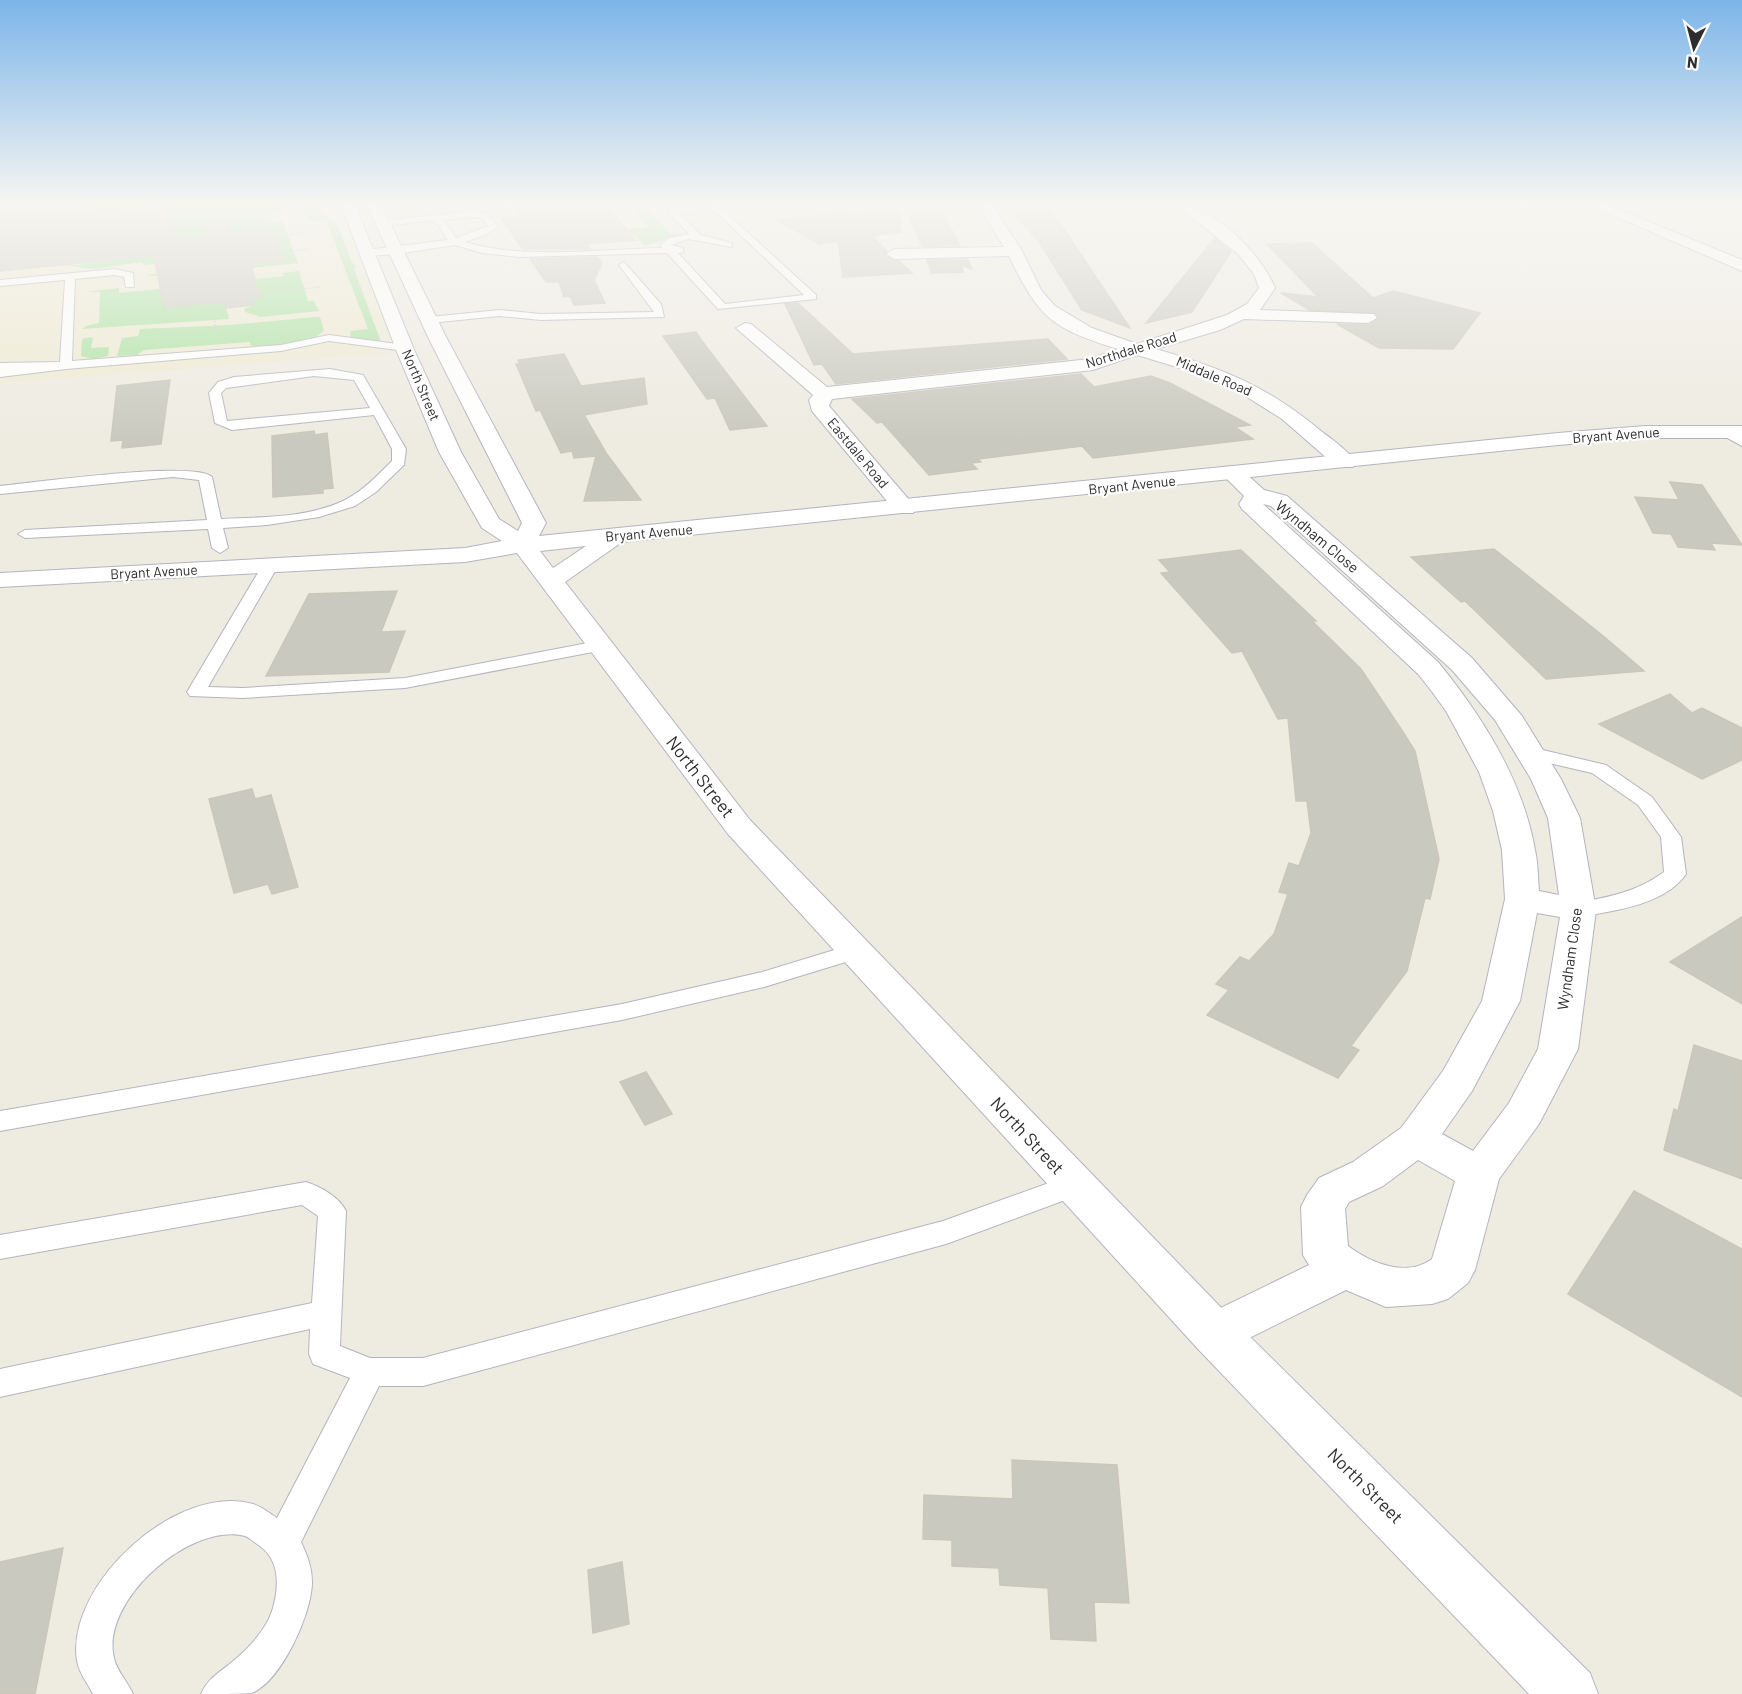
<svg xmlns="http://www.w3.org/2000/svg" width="1742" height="1694" viewBox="0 0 1742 1694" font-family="Barlow,sans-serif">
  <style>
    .education { fill: #eeead2 }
    .green { fill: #abe2a1 }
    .building { fill: #cac9bf; stroke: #cac7ba; stroke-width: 1.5 }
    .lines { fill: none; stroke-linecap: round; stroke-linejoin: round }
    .lane-casing { stroke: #b4b4c0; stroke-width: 2 }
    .street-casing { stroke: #b4b4c0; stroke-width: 2 }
    .secondary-casing { stroke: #b4b4c0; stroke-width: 2 }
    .path-far1 { stroke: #c9c9c9; stroke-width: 1.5; stroke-dasharray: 2 1.5; stroke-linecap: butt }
    .path { stroke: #c9c9c9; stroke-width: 2; stroke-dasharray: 3 1.5; stroke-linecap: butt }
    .lane { fill: #fff; fill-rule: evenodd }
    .street { fill: #fff; fill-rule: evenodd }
    .secondary { fill: #fff; fill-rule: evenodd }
    .labels { text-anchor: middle; stroke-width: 4.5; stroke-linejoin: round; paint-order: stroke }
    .far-street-label { font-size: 14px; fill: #2e2e2e; stroke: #fff }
    .street-label { font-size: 15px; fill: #2e2e2e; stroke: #fff }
    .near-street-label { font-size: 18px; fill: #2e2e2e; stroke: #fff }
  </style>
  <rect width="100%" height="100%" fill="#eeebe1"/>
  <!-- education -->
  <path class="education" d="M0 205H348L406 352 0 383Z"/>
  <!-- green -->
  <g class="green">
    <path d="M90 205H277L280 212 266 215 261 219 283 222 298 263 169 277 145 275 283 260 272 229 153 241 165 216 163 212 144 208 90 211Z"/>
    <path d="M303 205H321L322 212 338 226 352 263 356 266 354 269 381 342 351 337 350 331 368 329 326 220 309 221Z"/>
    <path d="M649 210 671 234H684L645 246 628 229 648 227 637 215V211Z"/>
    <path d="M150 256 154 258 155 264 143 265V262L93 269 69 266Z"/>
    <path d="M299 271 308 301H314L319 311 261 317 245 312 244 309 254 305 252 299 260 298 256 287 171 301 172 308 217 300 218 303 225 302 229 319 82 329 86 326 99 323 100 292H85L119 288V293L284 276 283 273Z"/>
    <path d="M316 317H320L324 330C311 346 269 349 250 345V342L144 350 137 355 117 356 122 338 138 336 140 329 230 325Z"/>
    <path d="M90 337 93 338 91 348 109 347 108 356 93 359 81 356 82 339Z"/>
  </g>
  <!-- building -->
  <g class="building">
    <path d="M0 205H90V211L148 209V205H160L176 239 207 236 205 227 227 221 231 233 272 229 283 261 251 264 260 298 252 299 254 305 226 308 225 302H218L164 308 154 256 0 271Z"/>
    <path d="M513 205H606L636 240 586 244 590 249H523L501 218 520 216Z"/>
    <path d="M832 205H838L847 214 899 210 901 232 872 236 887 251 885 256 899 261 912 273 843 277 838 241 819 244 776 219 834 215Z"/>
    <path d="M1019 205H1048L1130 328 1082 310 1039 242 1013 212H1023Z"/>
    <path d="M941 209 960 246H922L909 216 914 214 913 210Z"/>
    <path d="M1215 238 1231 252 1192 312 1146 323Z"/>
    <path d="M1312 243 1373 298 1393 291 1480 313 1453 349 1379 348 1337 324 1369 325 1379 318 1376 313 1310 310 1281 293 1318 297 1267 244Z"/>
    <path d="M597 257 602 263 594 280 605 303 574 305 570 296 564 297 559 282H546L530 259Z"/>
    <path d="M967 259 972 269 962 265 963 272 932 273 927 260Z"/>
    <path d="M798 303 853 354 1048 339 1067 359 836 384 822 364 814 365 785 304Z"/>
    <path d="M696 332 702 341 767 426 730 430 715 398 707 399 663 336Z"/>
    <path d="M564 354 581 386 644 378 647 404 584 415 606 453 641 500 584 501 596 456 574 458 572 451 561 453 540 410 536 411 516 364H520L518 360Z"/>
    <path d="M1081 374 1094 387 1151 376 1170 383 1250 425 1235 427 1253 439 1093 458 1082 446 978 459 981 462 971 463 977 469 929 475 882 422 877 423 852 399Z"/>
    <path d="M170 380 161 444 122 448 123 440 111 441 117 386Z"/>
    <path d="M314 431 315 435 327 433 333 488 323 489V493L273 497 272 436Z"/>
    <path d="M1670 482 1702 485 1742 545 1711 543 1715 550 1678 547 1671 534 1653 533 1635 497 1679 500Z"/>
    <path d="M1494 549 1602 635 1644 671 1546 679 1465 601 1461 602 1411 557Z"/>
    <path d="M1241 550 1316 621H1312L1361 669 1403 732 1415 751 1439 859 1430 899 1425 898 1407 971 1351 1046 1359 1050 1338 1078 1207 1015 1229 990 1216 984 1240 957 1249 961 1274 934 1288 894 1279 892 1289 863 1299 866 1311 833 1307 801H1296L1288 718 1278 719 1242 651 1232 653 1161 573 1170 572 1159 560Z"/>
    <path d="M397 591 381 632 405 631 389 672 266 676 309 594Z"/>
    <path d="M1670 694 1692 713 1702 708 1742 728V760L1702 779 1599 724Z"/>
    <path d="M252 789 255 799 271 795 298 887 272 894 268 884 234 893 209 799Z"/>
    <path d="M1742 917V1004L1670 962Z"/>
    <path d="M1694 1045 1742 1061V1179L1664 1150 1674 1109 1678 1111Z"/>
    <path d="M646 1072 672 1114 645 1125 620 1082Z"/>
    <path d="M1634 1191 1742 1249V1397L1568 1294Z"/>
    <path d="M1012 1460 1117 1465 1129 1603 1094 1602 1096 1641 1051 1639 1048 1588 1000 1585 999 1568 952 1566V1540L923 1539 924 1495 1013 1499Z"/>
    <path d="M63 1548 35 1694H0V1562Z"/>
    <path d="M622 1562 629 1624 593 1633 588 1570Z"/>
  </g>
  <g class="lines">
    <defs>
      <g id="lane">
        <path d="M718 205 816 295V299L718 309 667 253 519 257 482 253 455 245 396 254 367 256 362 253 367 250 448 240 435 220 383 226 378 223 380 221 472 211 488 214 498 227 485 235 465 242C524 260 600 249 662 248L660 245 669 238 689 234 669 213V209ZM714 210 804 295 725 304 678 253 683 252V248L671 245 688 239 732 247V243L701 235 679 213ZM472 217 482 218 488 226 456 238 443 220Z"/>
        <path d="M624 262 661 304 664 317 541 320 499 316 430 323 425 320 430 317 499 310 541 314 654 312 619 265Z"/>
        <path d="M115 269 133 273 134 287H126L124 277 115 275 75 279 72 361 281 345 329 335 405 345 411 348 405 351 329 341 281 351 66 369 0 377V363L60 362 65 280 0 286V280Z"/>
        <path d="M330 369 363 375 406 449 404 465 376 492 355 506 319 517 267 525 223 528 228 548 220 553 212 548 208 529 25 538 18 534 25 530 207 520 199 480 173 477 0 494V486C32 483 195 460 212 477L221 519C261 517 309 518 345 500 364 490 378 475 392 461V449L374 415 232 430 215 423 209 393 218 382 234 377ZM314 376 354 380 370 408 227 421 221 393 226 388Z"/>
        <path d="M1727 428 1742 436V446L1722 435 1720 432Z"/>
        <path d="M270 561 278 566 208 687 243 688 405 678 598 641 607 646 598 651 405 688 243 698 190 696 187 692 262 566Z"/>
        <path d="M1530 747 1606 765 1652 797 1681 837 1686 874C1665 905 1613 911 1579 917L1571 915 1568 910 1571 905C1607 896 1632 895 1664 872L1661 837 1638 805 1592 773 1523 757 1520 753 1523 749Z"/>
        <path d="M854 944 862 947 866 952 862 957 764 987 622 1020 0 1131V1111L622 1004 762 972Z"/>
        <path d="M1074 1174 1084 1177 1088 1185 1084 1193 946 1244 423 1386H379L301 1542C307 1555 312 1567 312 1582 312 1613 282 1680 252 1693 243 1694 213 1694 201 1694 208 1678 219 1673 232 1662 249 1648 267 1629 273 1608 279 1586 280 1561 260 1546 255 1543 250 1538 245 1536 190 1522 100 1601 114 1658 116 1670 128 1682 133 1694H93C88 1684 79 1673 77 1661 65 1584 178 1482 253 1504 262 1507 269 1513 277 1518L350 1378 313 1364 309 1354 310 1329 0 1397V1369L312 1303 318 1216 302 1205 0 1259V1235L306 1182C321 1187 339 1197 346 1211L340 1346 370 1358H423L943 1221Z"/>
      </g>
      <g id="street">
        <path d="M978 205H992L1022 251 1041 290 1055 306 1092 328 1137 344 1227 315 1247 304 1259 288 1254 274 1238 254 1176 205C1214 205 1261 254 1275 288L1260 310 1374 314 1377 318 1368 323 1244 319 1220 330 1156 349C1224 369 1267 386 1321 431 1333 440 1347 450 1356 462L1353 467H1337L1282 419 1236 390 1200 374 1137 355 1093 370 832 399 829 406 916 508 913 513H897L812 411 809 400 813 395 736 328 745 323 751 324 827 387 1090 359 1118 349C1051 328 1039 318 1009 256L894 259 886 254 894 249 1004 247Z"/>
        <path d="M1589 205H1608L1742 260V271Z"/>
        <path d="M1233 467 1241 469 1264 490 1287 496 1472 658 1522 716 1561 779 1580 818 1596 910 1578 1049 1539 1124 1499 1179 1475 1270 1468 1283 1448 1299 1432 1304 1386 1307 1346 1290 1215 1355 1198 1349 1191 1334 1198 1319 1309 1265 1303 1255 1301 1207 1307 1195 1319 1178 1353 1162 1401 1128 1443 1071 1482 1001 1505 899 1502 850 1493 811 1479 772 1446 711 1430 689 1418 674 1242 509 1239 504 1244 496 1222 474 1225 469ZM1263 504 1271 506 1452 670 1495 720 1531 779 1548 818 1559 895 1539 891C1538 878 1538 863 1535 850 1523 780 1482 716 1438 662ZM1537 913 1560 917 1538 1049 1509 1103 1473 1151 1442 1134 1472 1091 1520 1001ZM1418 1160 1455 1181 1432 1259C1406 1278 1371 1263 1348 1246L1345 1209 1349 1202 1383 1186Z"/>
      </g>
      <path id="secondary" d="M341 205H355L415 352 461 452 499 519 518 531 522 523 428 337 367 205H381L446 337 546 523 539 536 1558 433 1645 426H1742V438H1645L1558 445 622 542 565 582 750 820 1232 1319 1590 1673 1598 1694H1529L1198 1349 728 834 517 553 465 562 0 587V573L465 548 502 541 482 528 439 452 397 352ZM586 546 553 568 540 551Z"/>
    </defs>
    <!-- lane casing -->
    <use href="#lane" class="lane-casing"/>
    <!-- street casing -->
    <use href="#street" class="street-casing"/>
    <!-- secondary casing -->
    <use href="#secondary" class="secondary-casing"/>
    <!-- path-far1 -->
    <g class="path-far1">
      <path d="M95 209 144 205 172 212V218L146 229 143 250"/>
      <path d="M281 215 325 211"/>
      <path d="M169 220 187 224"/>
      <path d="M130 231 261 219"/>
      <path d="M0 233 20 227 25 222"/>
      <path d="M275 236 304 233"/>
      <path d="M280 252 309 249"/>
      <path d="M0 253 19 259"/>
      <path d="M6 253 9 232"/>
      <path d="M223 267 224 275"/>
      <path d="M210 276 213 295"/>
      <path d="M259 293 321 287"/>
      <path d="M211 300 216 330"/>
    </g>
    <!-- path -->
    <path class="path" d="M215 329 216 333"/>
    <!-- lane -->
    <use href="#lane" class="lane"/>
    <!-- street -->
    <use href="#street" class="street"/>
    <!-- secondary -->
    <use href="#secondary" class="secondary"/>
  </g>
  <!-- sky -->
  <linearGradient id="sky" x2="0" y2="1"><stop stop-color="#7cb5e9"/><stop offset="0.46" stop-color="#f7f6f2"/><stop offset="1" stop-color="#f7f6f2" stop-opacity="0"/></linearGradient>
  <rect width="1742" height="442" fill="url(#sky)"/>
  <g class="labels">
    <!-- far-street labels -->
    <g class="far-street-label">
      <text transform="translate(1131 350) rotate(-17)" y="5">Northdale Road</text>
      <text transform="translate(1214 376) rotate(23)" y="5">Middale Road</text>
      <text transform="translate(421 385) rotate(67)" y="5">North Street</text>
      <text transform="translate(1616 435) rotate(-4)" y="5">Bryant Avenue</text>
      <text transform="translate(858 453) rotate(50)" y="5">Eastdale Road</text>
      <text transform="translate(1132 485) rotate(-6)" y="5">Bryant Avenue</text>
      <text transform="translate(649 533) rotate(-5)" y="5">Bryant Avenue</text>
      <text transform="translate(154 572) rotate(-3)" y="5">Bryant Avenue</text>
    </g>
    <!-- street labels -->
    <g class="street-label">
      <text transform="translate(1317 537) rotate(40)" y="5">Wyndham Close</text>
      <text transform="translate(1570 959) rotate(-82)" y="5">Wyndham Close</text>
    </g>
    <!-- near-street labels -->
    <g class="near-street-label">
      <text transform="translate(700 777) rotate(52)" y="6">North Street</text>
      <text transform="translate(1027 1136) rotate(47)" y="6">North Street</text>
      <text transform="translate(1365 1486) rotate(45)" y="6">North Street</text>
    </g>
  </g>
  <!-- north arrow -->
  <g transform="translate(1694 48) rotate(186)" stroke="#ffffff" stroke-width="4.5" paint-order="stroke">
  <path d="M0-4.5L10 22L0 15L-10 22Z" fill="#2e2e2e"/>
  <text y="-9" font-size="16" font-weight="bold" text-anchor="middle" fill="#2e2e2e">N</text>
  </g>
</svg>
